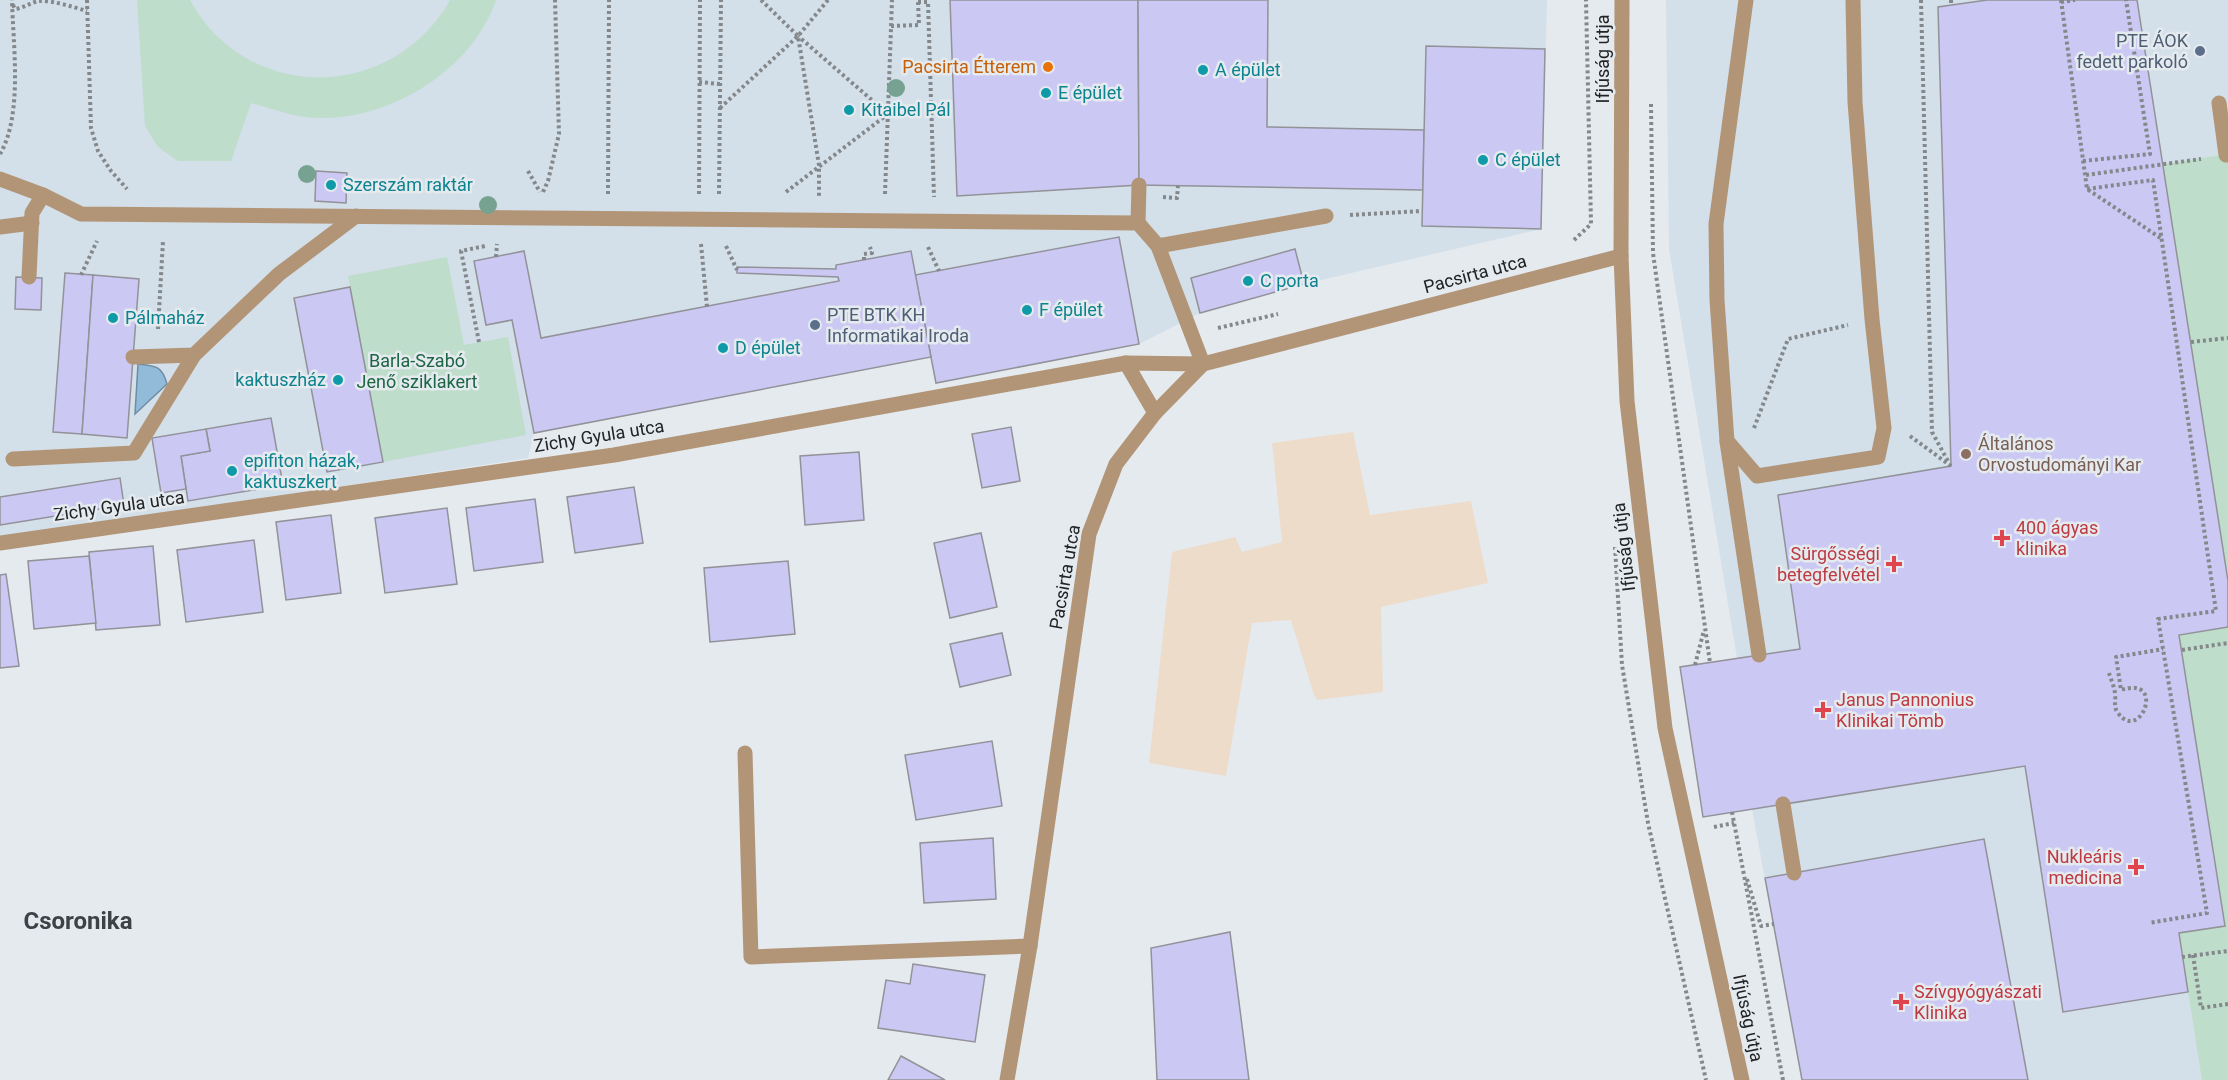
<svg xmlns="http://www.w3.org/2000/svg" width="2228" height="1080" viewBox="0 0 2228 1080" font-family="Roboto,sans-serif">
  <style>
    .built { fill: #d3dfe9 }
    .medical { fill: #eedccb }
    .green { fill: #beddca }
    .water { fill: #91bbd8; stroke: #6f8da2; stroke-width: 1.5 }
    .building { fill: #cbc8f4; stroke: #929298; stroke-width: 1.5 }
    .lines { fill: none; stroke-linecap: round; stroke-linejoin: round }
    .path { stroke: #84888b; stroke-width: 4; stroke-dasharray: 3 3; stroke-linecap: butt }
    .service { stroke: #b29577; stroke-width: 15 }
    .minor { stroke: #b29577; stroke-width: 15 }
    .tertiary { stroke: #b29577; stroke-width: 15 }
    .tree { fill: #77a191 }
    .service-dot { fill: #5c6f8a; stroke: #e5eaef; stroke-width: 2 }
    .food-dot { fill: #e8710a; stroke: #e5eaef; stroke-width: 2 }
    .culture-dot { fill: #0f9aa8; stroke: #e5eaef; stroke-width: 2 }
    .education-dot { fill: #8d6e63; stroke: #e5eaef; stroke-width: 2 }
    .health-dot { fill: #e0444e; stroke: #e5eaef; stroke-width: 2 }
    .labels { text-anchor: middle; stroke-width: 5; stroke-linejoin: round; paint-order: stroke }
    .service-label { font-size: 18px; fill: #4e5e75; stroke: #e5eaef; text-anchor: end }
    .street-label { font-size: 18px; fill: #212325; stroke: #e5eaef }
    .food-label { font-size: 18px; fill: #c56008; stroke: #e5eaef; text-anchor: end }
    .culture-label { font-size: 18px; fill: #0d838f; stroke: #e5eaef; text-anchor: start }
    .park-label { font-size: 18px; fill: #1d6644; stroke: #e5eaef }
    .education-label { font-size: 18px; fill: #785e54; stroke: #e5eaef; text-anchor: start }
    .health-label { font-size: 18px; fill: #be3a42; stroke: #e5eaef; text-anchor: start }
    .district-label { font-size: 24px; font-weight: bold; fill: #3e4246; stroke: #e5eaef }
  </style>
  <rect width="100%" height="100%" fill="#e5eaef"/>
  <!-- built -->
  <g class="built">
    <path d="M0 0H1547L1541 229 1304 284 1200 313 1139 344 936 383 931 357 534 433 528 458 0 538Z"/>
    <path d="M1666 0H2228V1080H1802L1752 809 1737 658 1669 249Z"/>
  </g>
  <!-- medical -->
  <path class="medical" d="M1353 432 1370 515 1471 501 1488 583 1381 607 1383 692 1317 700 1314 695 1291 620 1252 623 1226 776 1149 763 1172 552 1235 537 1242 552 1282 542 1272 443Z"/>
  <!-- green -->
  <g class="green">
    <path d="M137 0H190C236 85 347 103 419 39 431 28 442 15 450 0H496C472 70 391 120 318 118 295 118 273 109 251 103L231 161H178L158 147 145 126Z"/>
    <path d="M2228 154V581L2163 164Z"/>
    <path d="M447 257 464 345 508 337 526 435 383 462 348 276Z"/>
    <path d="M2228 627V1080H2202L2179 933 2225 926 2179 635Z"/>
  </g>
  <!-- water -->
  <path class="water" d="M138 364C155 366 162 365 167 384L135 414Z"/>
  <!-- building -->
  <g class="building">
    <path d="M950 0H1138L1139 185 957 196Z"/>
    <path d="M1138 0H1268L1267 127 1424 130 1423 190 1139 185Z"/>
    <path d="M1987 0H2137L2228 581V627L2179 635 2225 926 2179 933 2188 992 2063 1012 2025 766 1703 817 1680 667 1800 649 1778 495 1951 466 1938 7Z"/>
    <path d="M1426 46 1545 49 1541 229 1422 226Z"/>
    <path d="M316 171 347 173 346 203 315 201Z"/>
    <path d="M1119 237 1139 344 936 383 915 275Z"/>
    <path d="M1295 249 1304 284 1200 313 1191 278Z"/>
    <path d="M524 251 541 338 839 281 838 277 737 273V267L836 269V265L911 251 931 357 534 433 512 320 486 325 474 261Z"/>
    <path d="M65 273 93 275 82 434 53 432Z"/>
    <path d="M93 275 139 279 127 438 82 434Z"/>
    <path d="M16 277 42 278 41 310 15 309Z"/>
    <path d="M350 287 383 462 327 472 294 298Z"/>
    <path d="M271 418 283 485 188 501 181 456 210 451 206 429Z"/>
    <path d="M1011 427 1020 481 982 488 972 434Z"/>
    <path d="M206 429 210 451 181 456 186 489 161 493 152 438Z"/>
    <path d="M859 452 864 520 805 525 800 456Z"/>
    <path d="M120 478 124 505 0 525V497Z"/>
    <path d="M634 487 643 543 575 553 567 497Z"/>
    <path d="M535 499 543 562 474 571 466 508Z"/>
    <path d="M447 508 457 584 385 593 375 518Z"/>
    <path d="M331 515 341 593 286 600 276 522Z"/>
    <path d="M981 533 997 607 950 618 934 543Z"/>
    <path d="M254 540 263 612 186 622 177 550Z"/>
    <path d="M153 546 160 625 96 630 89 552Z"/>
    <path d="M89 556 96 623 34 629 28 561Z"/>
    <path d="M788 561 795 634 710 642 704 568Z"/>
    <path d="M6 574 19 666 0 668V575Z"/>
    <path d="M1002 633 1011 675 960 687 950 644Z"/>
    <path d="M992 741 1002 806 916 820 905 755Z"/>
    <path d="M993 838 996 899 924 903 920 843Z"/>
    <path d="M1984 839 2028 1080H1802L1765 878Z"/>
    <path d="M1230 932 1249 1080H1157L1151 948Z"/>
    <path d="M913 964 985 975 975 1042 878 1028 886 980 910 984Z"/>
    <path d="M901 1056 945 1080H888Z"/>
  </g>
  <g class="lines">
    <!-- path -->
    <g class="path">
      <path d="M87 0 91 128 98 151 111 171 127 189"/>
      <path d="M761 0 798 36 819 165V196"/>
      <path d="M1921 0 1932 432 1949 463"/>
      <path d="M1951 0V5"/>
      <path d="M2061 0 2087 189 2162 239"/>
      <path d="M918 2H928L934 197"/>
      <path d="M2061 2 2075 0"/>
      <path d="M13 5 15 9C24 8 30 3 38 1 52 0 73 7 87 11"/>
      <path d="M891 26 919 25 918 2"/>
      <path d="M699 82 720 84"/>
      <path d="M1651 104 1653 253 1710 663"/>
      <path d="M720 108 798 36 828 0"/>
      <path d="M0 154C23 115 13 45 12 0"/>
      <path d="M2083 161 2150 154 2126 0"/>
      <path d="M528 171 540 192"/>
      <path d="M2086 175 2201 159"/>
      <path d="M2087 189 2153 180 2216 611 2158 619 2207 913 2149 923"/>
      <path d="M543 192 548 181 559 134 555 0"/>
      <path d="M786 192 888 114 798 36"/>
      <path d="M608 194 609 0"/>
      <path d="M699 194 700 0"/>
      <path d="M719 194 721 0"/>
      <path d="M885 194 892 0"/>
      <path d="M1163 197 1177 198 1178 186"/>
      <path d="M1350 215 1422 211"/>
      <path d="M1574 240 1591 224 1586 0"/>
      <path d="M701 244 707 307"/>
      <path d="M726 246 737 270"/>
      <path d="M928 247 939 271"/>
      <path d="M496 257 497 244"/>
      <path d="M864 260V254L872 253 870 247"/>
      <path d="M81 275 97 241"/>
      <path d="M1218 328 1278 314"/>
      <path d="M158 329 163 241"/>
      <path d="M479 342 461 251 485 246"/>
      <path d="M2191 342 2228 338"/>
      <path d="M1754 428 1788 339 1848 325"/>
      <path d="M1910 436 1951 466"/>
      <path d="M1615 547 1622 665 1648 823 1706 1080"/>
      <path d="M2182 650 2228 643"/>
      <path d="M1695 665 1704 630"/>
      <path d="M2109 673C2111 680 2115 688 2115 695 2116 702 2113 707 2118 713 2140 744 2167 675 2121 690L2116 657 2163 649"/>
      <path d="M1732 812 1783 1080"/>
      <path d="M1714 827 1734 823"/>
      <path d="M1747 879 1761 926 1774 924"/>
      <path d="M2193 955 2201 1008 2228 1004"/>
      <path d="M2182 957 2228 951"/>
    </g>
    <!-- service -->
    <g class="service">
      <path d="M1746 0 1716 224 1717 300 1727 441 1757 476 1878 457 1884 428 1872 319 1855 102 1853 0"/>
      <path d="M2219 103 2226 155 2228 154"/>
      <path d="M0 179 43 195 81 214 1138 223 1158 246 1203 364"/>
      <path d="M1138 223 1139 185"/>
      <path d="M0 227 32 223"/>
      <path d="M1158 246 1326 216"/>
      <path d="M29 277 32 213 43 195"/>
      <path d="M133 357 194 355 279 274 356 216"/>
      <path d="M1727 442 1759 655"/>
      <path d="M13 459 134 453 194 355"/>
      <path d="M1783 804 1794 873"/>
    </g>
    <!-- minor -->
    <g class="minor">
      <path d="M1126 363 1155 413"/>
      <path d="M0 543 614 455 1126 363 1203 364"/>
      <path d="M745 753 751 957 1030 946"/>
      <path d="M1007 1080 1030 946 1089 534 1116 464 1155 413 1203 364 1621 256"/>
    </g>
    <!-- tertiary -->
    <path class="tertiary" d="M1622 0 1621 256 1627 401 1665 728 1742 1080"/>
  </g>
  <!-- trees -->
  <g class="tree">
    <circle cx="896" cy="88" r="9"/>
    <circle cx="307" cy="174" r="9"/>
    <circle cx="488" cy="205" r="9"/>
  </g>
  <!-- markers -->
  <g class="service-dot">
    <circle cx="2200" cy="51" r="6"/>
    <circle cx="815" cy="325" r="6"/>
  </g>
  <circle class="food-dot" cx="1048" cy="67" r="6"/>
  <g class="culture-dot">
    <circle cx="1203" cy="70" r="6"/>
    <circle cx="1046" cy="93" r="6"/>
    <circle cx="849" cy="110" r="6"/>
    <circle cx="1483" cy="160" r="6"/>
    <circle cx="331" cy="185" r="6"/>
    <circle cx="1248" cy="281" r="6"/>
    <circle cx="1027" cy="310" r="6"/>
    <circle cx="113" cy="318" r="6"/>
    <circle cx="723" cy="348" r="6"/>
    <circle cx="338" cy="380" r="6"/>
    <circle cx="232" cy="471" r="6"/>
  </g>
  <circle class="education-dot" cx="1966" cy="454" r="6"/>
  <g class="health-dot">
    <path d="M1999 529h6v6h6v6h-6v6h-6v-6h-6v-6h6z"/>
    <path d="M1891 555h6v6h6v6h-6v6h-6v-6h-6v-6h6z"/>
    <path d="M1820 701h6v6h6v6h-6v6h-6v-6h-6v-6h6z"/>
    <path d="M2133 858h6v6h6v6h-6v6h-6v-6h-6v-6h6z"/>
    <path d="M1898 993h6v6h6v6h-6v6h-6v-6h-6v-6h6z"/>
  </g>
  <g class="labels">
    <!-- service labels -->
    <g class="service-label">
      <text x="2188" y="47">PTE ÁOK<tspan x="2188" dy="21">fedett parkoló</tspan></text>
      <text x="827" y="321" text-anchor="start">PTE BTK KH<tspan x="827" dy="21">Informatikai Iroda</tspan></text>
    </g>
    <!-- street labels -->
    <g class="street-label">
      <text transform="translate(1603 59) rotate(-90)" y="6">Ifjúság útja</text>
      <text transform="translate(1475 274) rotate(-15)" y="6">Pacsirta utca</text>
      <text transform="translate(599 436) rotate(-9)" y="6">Zichy Gyula utca</text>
      <text transform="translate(119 506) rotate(-8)" y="6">Zichy Gyula utca</text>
      <text transform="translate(1624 547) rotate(-97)" y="6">Ifjúság útja</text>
      <text transform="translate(1065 577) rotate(-80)" y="6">Pacsirta utca</text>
      <text transform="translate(1748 1018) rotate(78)" y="6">Ifjúság útja</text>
    </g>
    <!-- food labels -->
    <g class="food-label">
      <text x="1036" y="73">Pacsirta Étterem</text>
    </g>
    <!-- culture labels -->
    <g class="culture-label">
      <text x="1215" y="76">A épület</text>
      <text x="1058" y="99">E épület</text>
      <text x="861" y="116">Kitaibel Pál</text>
      <text x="1495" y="166">C épület</text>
      <text x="343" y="191">Szerszám raktár</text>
      <text x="1260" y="287">C porta</text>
      <text x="1039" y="316">F épület</text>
      <text x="125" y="324">Pálmaház</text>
      <text x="735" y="354">D épület</text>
      <text x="326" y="386" text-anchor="end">kaktuszház</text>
      <text x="244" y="467">epifiton házak,<tspan x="244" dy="21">kaktuszkert</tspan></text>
    </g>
    <!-- park labels -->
    <g class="park-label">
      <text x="417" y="367">Barla-Szabó<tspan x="417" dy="21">Jenő sziklakert</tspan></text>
    </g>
    <!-- education labels -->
    <g class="education-label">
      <text x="1978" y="450">Általános<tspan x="1978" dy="21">Orvostudományi Kar</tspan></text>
    </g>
    <!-- health labels -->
    <g class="health-label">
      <text x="2016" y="534">400 ágyas<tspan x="2016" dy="21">klinika</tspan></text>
      <text x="1880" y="560" text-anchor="end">Sürgősségi<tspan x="1880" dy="21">betegfelvétel</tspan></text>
      <text x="1836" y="706">Janus Pannonius<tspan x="1836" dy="21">Klinikai Tömb</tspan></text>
      <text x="2122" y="863" text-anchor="end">Nukleáris<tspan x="2122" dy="21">medicina</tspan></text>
      <text x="1914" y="998">Szívgyógyászati<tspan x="1914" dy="21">Klinika</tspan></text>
    </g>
    <!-- district labels -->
    <g class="district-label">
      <text x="78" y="929">Csoronika</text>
    </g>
  </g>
</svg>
